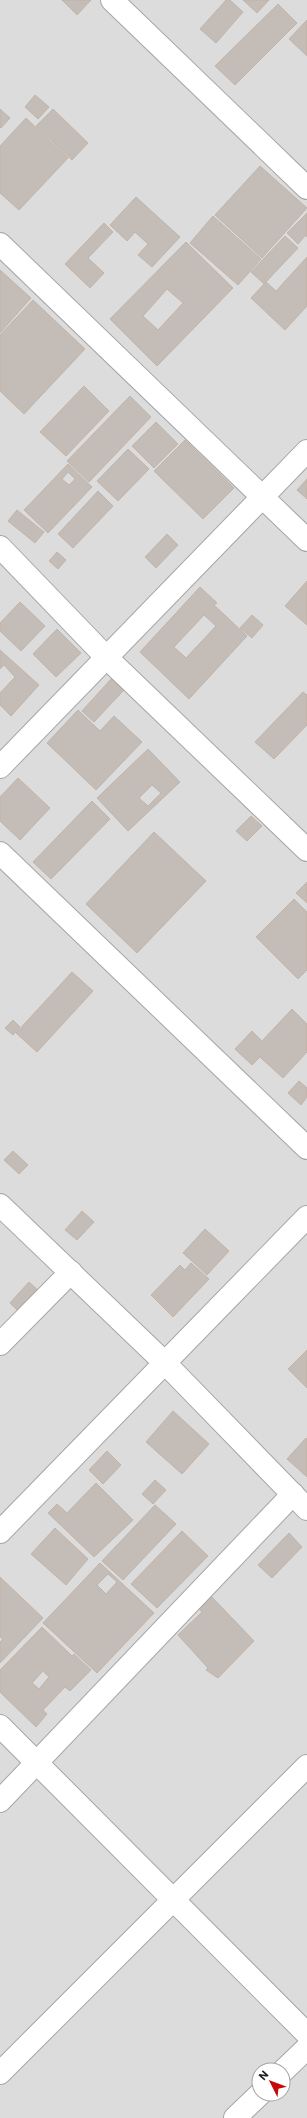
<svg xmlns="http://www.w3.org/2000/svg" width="307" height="2118" viewBox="0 0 307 2118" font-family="Commissioner,sans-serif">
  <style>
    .residential { fill: #dddcdd; fill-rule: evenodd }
    .building { fill: #c4bcb6; stroke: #c1b4a9; fill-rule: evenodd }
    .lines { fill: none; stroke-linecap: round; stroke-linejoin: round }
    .street-casing { stroke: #a6a6a6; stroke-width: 24 }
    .street { stroke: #fff; stroke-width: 22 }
  </style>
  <rect width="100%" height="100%" fill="#f0ede6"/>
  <!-- residential -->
  <path class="residential" d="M0 0H307V2118H0ZM259 2070H283V2094H259Z"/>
  <!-- building -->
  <g class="building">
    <path d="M62 0H91L77 15Z"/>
    <path d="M226 0H230L243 12 216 43 200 29Z"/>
    <path d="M243 0H269L257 13Z"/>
    <path d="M278 4 297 23 235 85 215 66Z"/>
    <path d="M307 20V56L289 39Z"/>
    <path d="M35 95 49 107 38 119 25 107Z"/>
    <path d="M0 109 10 118 1 128 0 127Z"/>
    <path d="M53 109 88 143 72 160 36 126Z"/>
    <path d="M26 118 68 158 19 210 0 193V146Z"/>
    <path d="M260 166 307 208 262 258 215 215Z"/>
    <path d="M136 197 180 237 152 267 138 255 148 244 135 232 127 241 110 225Z"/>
    <path d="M307 213V237L306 235 298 244 287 233Z"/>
    <path d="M213 216 261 259 238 285 190 243Z"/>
    <path d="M104 223 113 232 88 258 104 273 90 288 65 264Z"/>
    <path d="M285 236 298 248 264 284 251 272Z"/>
    <path d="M186 242 233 288 157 366 110 319ZM167 289 183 303 158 330 143 316Z"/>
    <path d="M307 257V306L285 330 251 298 266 282 276 291Z"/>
    <path d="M0 270 31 298 0 333Z"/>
    <path d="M33 300 85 349 24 414 0 391V335Z"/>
    <path d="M84 386 109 411 66 456 40 432Z"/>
    <path d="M130 396 151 417 89 482 67 461Z"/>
    <path d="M156 422 178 444 154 468 132 446Z"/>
    <path d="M185 440 234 488 203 519 154 471Z"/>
    <path d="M128 449 149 469 118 501 97 481Z"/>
    <path d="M68 464 92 487 48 533 24 510ZM68 472 75 479 69 485 62 479Z"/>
    <path d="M307 479V499L297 490Z"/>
    <path d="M98 491 113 506 73 548 58 534Z"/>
    <path d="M17 510 44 532 35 543 8 521Z"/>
    <path d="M167 534 178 545 156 568 145 557Z"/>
    <path d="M57 552 66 560 58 569 49 561Z"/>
    <path d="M307 581V625L285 606Z"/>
    <path d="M200 587 217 603 214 605 247 636 189 699 140 652ZM204 615 216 626 186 658 174 647Z"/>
    <path d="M20 602 45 626 21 651 0 631V623Z"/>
    <path d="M252 615 263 625 252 638 240 628Z"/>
    <path d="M57 629 81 653 56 677 33 654Z"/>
    <path d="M0 650 39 685 11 716 0 705V693L15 677 4 665 0 669Z"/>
    <path d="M112 678 124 690 94 722 82 711Z"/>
    <path d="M303 692 307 695V725L274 759 255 742Z"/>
    <path d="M78 710 100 731 114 716 142 742 96 790 47 743Z"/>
    <path d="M148 749 180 782 128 831 97 798ZM152 785 161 793 148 806 139 798Z"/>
    <path d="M18 778 50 808 20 840 0 821V797Z"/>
    <path d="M92 801 110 819 51 879 33 862Z"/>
    <path d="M251 816 262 826 247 841 236 831Z"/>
    <path d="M154 832 206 881 137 953 86 904Z"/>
    <path d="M307 882V903L296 893Z"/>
    <path d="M294 899 307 912V970L298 979 256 937Z"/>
    <path d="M72 972 93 991 37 1052 16 1033Z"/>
    <path d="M292 1009 307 1024V1052L283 1078 260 1057 252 1065 235 1049 252 1031 262 1041Z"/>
    <path d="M13 1020 20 1027 13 1035 5 1028Z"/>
    <path d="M299 1081 307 1088V1097L301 1105 288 1093Z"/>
    <path d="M13 1151 28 1165 19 1174 4 1160Z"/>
    <path d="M82 1211 94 1222 77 1240 65 1230Z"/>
    <path d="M205 1229 229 1251 207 1275 183 1253Z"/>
    <path d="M191 1263 209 1279 173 1317 151 1295 180 1265 185 1270Z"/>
    <path d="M29 1282 40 1292 21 1314 10 1303Z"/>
    <path d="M307 1350V1388L288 1369Z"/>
    <path d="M173 1411 209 1444 182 1474 146 1442Z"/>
    <path d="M306 1438 307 1439V1477L287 1459Z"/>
    <path d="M107 1451 121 1465 103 1484 89 1470Z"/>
    <path d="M155 1480 166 1490 153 1504 142 1494Z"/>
    <path d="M96 1483 133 1520 94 1557 48 1513 57 1504 67 1513Z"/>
    <path d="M155 1505 176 1524 123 1580 102 1561Z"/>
    <path d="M55 1528 88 1559 66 1585 31 1554Z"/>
    <path d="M182 1531 208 1556 157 1608 131 1584Z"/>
    <path d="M289 1533 302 1547 272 1578 258 1565Z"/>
    <path d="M100 1563 154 1613 97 1673 43 1623ZM108 1574 117 1582 106 1594 97 1585Z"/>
    <path d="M0 1577 43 1618 0 1663V1642L3 1639 0 1637Z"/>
    <path d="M210 1595 254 1641 218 1678 206 1670 208 1668 178 1635 202 1612 197 1607Z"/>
    <path d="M42 1627 72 1656 74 1654 91 1670 70 1691 65 1687 43 1710 47 1714 36 1727 0 1692V1670ZM43 1671 49 1677 39 1689 32 1683Z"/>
  </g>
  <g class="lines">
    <defs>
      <g id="street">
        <path d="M112 0 307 188"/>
        <path d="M0 244 307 540"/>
        <path d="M0 547 107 658 307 850"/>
        <path d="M0 767 307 451"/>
        <path d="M0 853 307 1148"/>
        <path d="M0 1205 165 1363 307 1509"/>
        <path d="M0 1344 71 1272"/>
        <path d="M0 1532 307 1217"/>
        <path d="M0 1726 307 2034"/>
        <path d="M0 1801 293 1494"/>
        <path d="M283 2071 307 2048"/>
        <path d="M0 2073 307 1766"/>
        <path d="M235 2118 260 2094"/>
      </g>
    </defs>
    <!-- street casing -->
    <use href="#street" class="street-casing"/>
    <!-- street -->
    <use href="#street" class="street"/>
  </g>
  <!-- north arrow -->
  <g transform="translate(271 2082) rotate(312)"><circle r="19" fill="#ffffff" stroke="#a5a5a5"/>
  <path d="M0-3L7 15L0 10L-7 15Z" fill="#c70808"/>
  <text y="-6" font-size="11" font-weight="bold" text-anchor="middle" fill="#1f1f1f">N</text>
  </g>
</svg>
